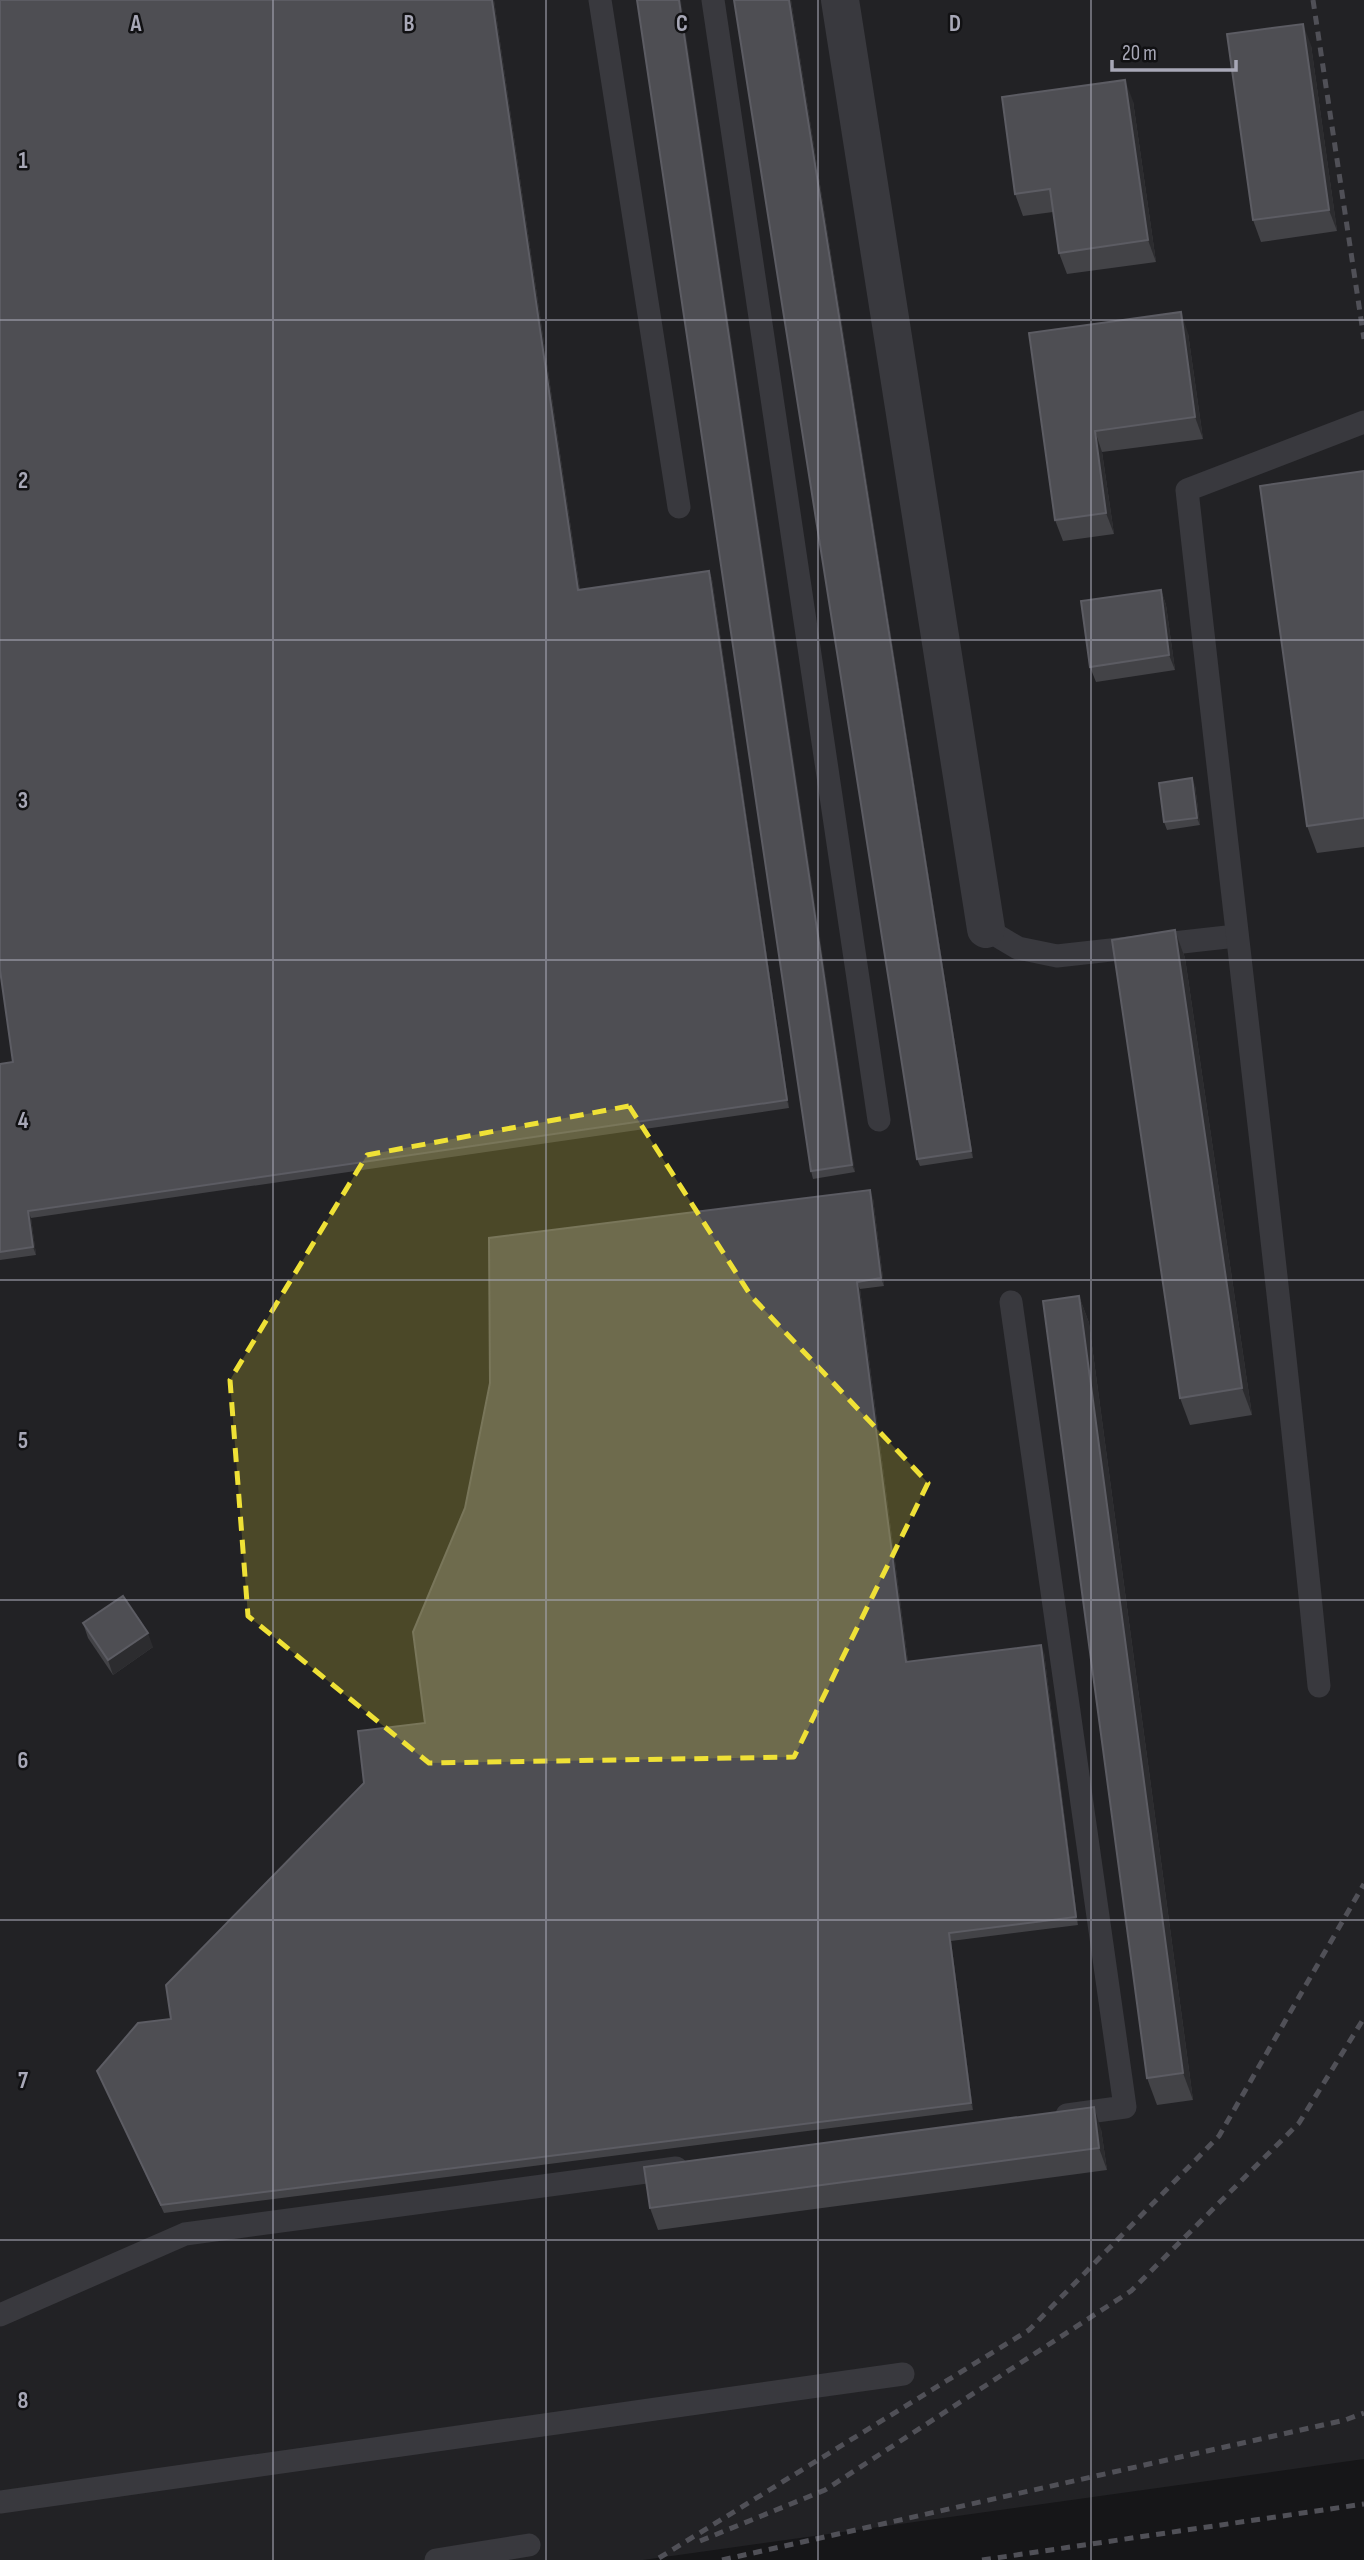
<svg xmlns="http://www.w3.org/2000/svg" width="1364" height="2560" viewBox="0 0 1364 2560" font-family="'Sofia Sans Condensed',sans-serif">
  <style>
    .built { fill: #222225 }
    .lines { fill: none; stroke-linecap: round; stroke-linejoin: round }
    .service { stroke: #39393e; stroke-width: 23 }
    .minor { stroke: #39393e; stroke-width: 38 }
    .rail { stroke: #505057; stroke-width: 5; stroke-dasharray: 9 7; stroke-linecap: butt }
    .wall { fill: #434347 }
    .shaded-wall { fill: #2c2c2f }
    .building { fill: #4e4e53; stroke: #5c5c63; stroke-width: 2 }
    .marked { fill: #efe136; fill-opacity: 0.2; stroke: #efe136; stroke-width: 5; stroke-dasharray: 14 9; stroke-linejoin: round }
    .grid { fill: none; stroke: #a8a8b7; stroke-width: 2; stroke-opacity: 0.55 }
    .grid-label { font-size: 23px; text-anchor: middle; font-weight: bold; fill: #a8a8b7; stroke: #111113; stroke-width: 5; stroke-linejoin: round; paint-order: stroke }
  </style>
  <rect width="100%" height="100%" fill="#161618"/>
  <!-- built -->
  <path class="built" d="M0 0H1364V2459L643 2560H0Z"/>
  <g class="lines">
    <!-- service -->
    <g class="service">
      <path d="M600 0 679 507"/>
      <path d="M713 0 879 1120"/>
      <path d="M986 929 1018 948 1057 956 1236 936"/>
      <path d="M1011 1302 1125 2107 1067 2115"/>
      <path d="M1319 1686C1280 1287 1231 889 1187 490L1364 422"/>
      <path d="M0 2315 185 2234 676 2168"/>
      <path d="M0 2502 903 2374"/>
      <path d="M436 2560 529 2545"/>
    </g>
    <!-- minor -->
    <path class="minor" d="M840 0 986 929"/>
    <!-- rail -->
    <g class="rail">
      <path d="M1313 0 1364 339"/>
      <path d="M700 2541 825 2490 1131 2291 1299 2123 1364 2018"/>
      <path d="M659 2558 1029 2330 1219 2136 1364 1884"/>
      <path d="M722 2560 1345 2420 1364 2413"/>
      <path d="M982 2560 1364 2504"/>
    </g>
  </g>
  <!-- wall -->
  <g class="wall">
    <path d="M0 0H494L580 590 709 571 712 579 789 1108 31 1218 36 1255 0 1260V1064L13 1062Z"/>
    <path d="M637 0 855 1172 813 1179 811 1171Z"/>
    <path d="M734 0H791L973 1158 920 1166 917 1159Z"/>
    <path d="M1311 45 1337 231 1261 242 1253 220Z"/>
    <path d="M1133 101 1156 262 1067 274 1059 253 1053 212 1023 216 1015 194Z"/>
    <path d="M1029 333H1188L1203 439 1102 452 1114 534 1063 541 1055 520Z"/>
    <path d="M1364 471V847L1317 853 1307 826Z"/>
    <path d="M1161 590 1166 605 1175 670 1096 682 1090 667Z"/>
    <path d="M1195 785 1200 825 1167 830 1164 822Z"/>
    <path d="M1175 930 1185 958 1252 1415 1190 1425 1180 1398Z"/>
    <path d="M873 1198 884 1286 860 1289 908 1662 1044 1652 1078 1925 951 1941 973 2110 164 2213 97 2071 171 2019 425 1723Z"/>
    <path d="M1079 1296 1089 1323 1193 2100 1157 2105 1147 2078Z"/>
    <path d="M83 1623 153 1647 113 1675 88 1638Z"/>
    <path d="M1101 2129 1107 2170 658 2230 650 2208Z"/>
  </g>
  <!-- shaded-wall -->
  <g class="shaded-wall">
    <path d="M492 0H494L581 598 578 590Z"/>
    <path d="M679 0H681L855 1172 852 1165Z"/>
    <path d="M789 0H791L973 1158 971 1151Z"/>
    <path d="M1303 24 1311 45 1337 231 1329 210Z"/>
    <path d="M1125 80 1133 101 1156 262 1148 240Z"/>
    <path d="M1181 312 1188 333 1203 439 1195 417Z"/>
    <path d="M1095 431 1102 452 1114 534 1106 513Z"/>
    <path d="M709 571 712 579 789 1108 787 1100Z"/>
    <path d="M1161 590 1166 605 1175 670 1169 655Z"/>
    <path d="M1192 778 1195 785 1200 825 1197 818Z"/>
    <path d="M1175 930 1185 958 1252 1415 1242 1388Z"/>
    <path d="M870 1190 873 1198 884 1286 881 1278Z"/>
    <path d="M28 1211 31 1218 36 1255 33 1247Z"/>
    <path d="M857 1282 860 1289 909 1669 906 1662Z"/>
    <path d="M1079 1296 1089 1323 1193 2100 1183 2073Z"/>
    <path d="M148 1633 153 1647 113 1675 108 1660Z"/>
    <path d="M1041 1645 1044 1652 1078 1925 1076 1917Z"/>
    <path d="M949 1933 951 1941 973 2110 971 2103Z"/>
    <path d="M1094 2107 1101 2129 1107 2170 1099 2148Z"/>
  </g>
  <!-- building -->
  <g class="building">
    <path d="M0 0H492L578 590 709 571 787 1100 28 1211 33 1247 0 1252V1064L13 1062 0 970Z"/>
    <path d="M637 0H679L852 1165 811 1171Z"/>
    <path d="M734 0H789L971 1151 917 1159Z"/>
    <path d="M1303 24 1329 210 1253 220 1227 34Z"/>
    <path d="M1125 80 1148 240 1059 253 1050 189 1015 194 1002 97Z"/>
    <path d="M1181 312 1195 417 1095 431 1106 513 1055 520 1029 333Z"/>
    <path d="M1364 471V818L1307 826 1260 486Z"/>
    <path d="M1161 590 1169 655 1090 667 1081 601Z"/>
    <path d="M1192 778 1197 818 1164 822 1159 783Z"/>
    <path d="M1175 930 1242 1388 1180 1398 1112 940Z"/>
    <path d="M870 1190 881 1278 857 1282 906 1662 1041 1645 1076 1917 949 1933 971 2103 161 2205 97 2071 138 2023 171 2019 166 1985 364 1783 358 1731 425 1723 413 1632 465 1508 490 1383 489 1238Z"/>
    <path d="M1079 1296 1183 2073 1147 2078 1043 1301Z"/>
    <path d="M123 1596 148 1633 108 1660 83 1623Z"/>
    <path d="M1094 2107 1099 2148 650 2208 644 2167Z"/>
  </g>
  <!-- marked area -->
  <path class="marked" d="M629 1106 751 1296 928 1483 794 1757 429 1763 248 1616 230 1380 367 1155Z"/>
  <!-- grid -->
  <path class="grid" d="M273 0V2560M546 0V2560M818 0V2560M1091 0V2560M0 320H1364M0 640H1364M0 960H1364M0 1280H1364M0 1600H1364M0 1920H1364M0 2240H1364"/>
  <g class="grid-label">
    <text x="136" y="31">A</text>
    <text x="409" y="31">B</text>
    <text x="682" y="31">C</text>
    <text x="955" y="31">D</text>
    <text x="23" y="168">1</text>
    <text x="23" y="488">2</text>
    <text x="23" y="808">3</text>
    <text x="23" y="1128">4</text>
    <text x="23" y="1448">5</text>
    <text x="23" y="1768">6</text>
    <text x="23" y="2088">7</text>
    <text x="23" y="2408">8</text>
  </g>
  <!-- scale -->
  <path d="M1112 60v10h124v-10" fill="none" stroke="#a8a8b7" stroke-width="3.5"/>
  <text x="1122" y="60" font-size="21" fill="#a8a8b7" stroke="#111113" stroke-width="5" paint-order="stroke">20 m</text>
</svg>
